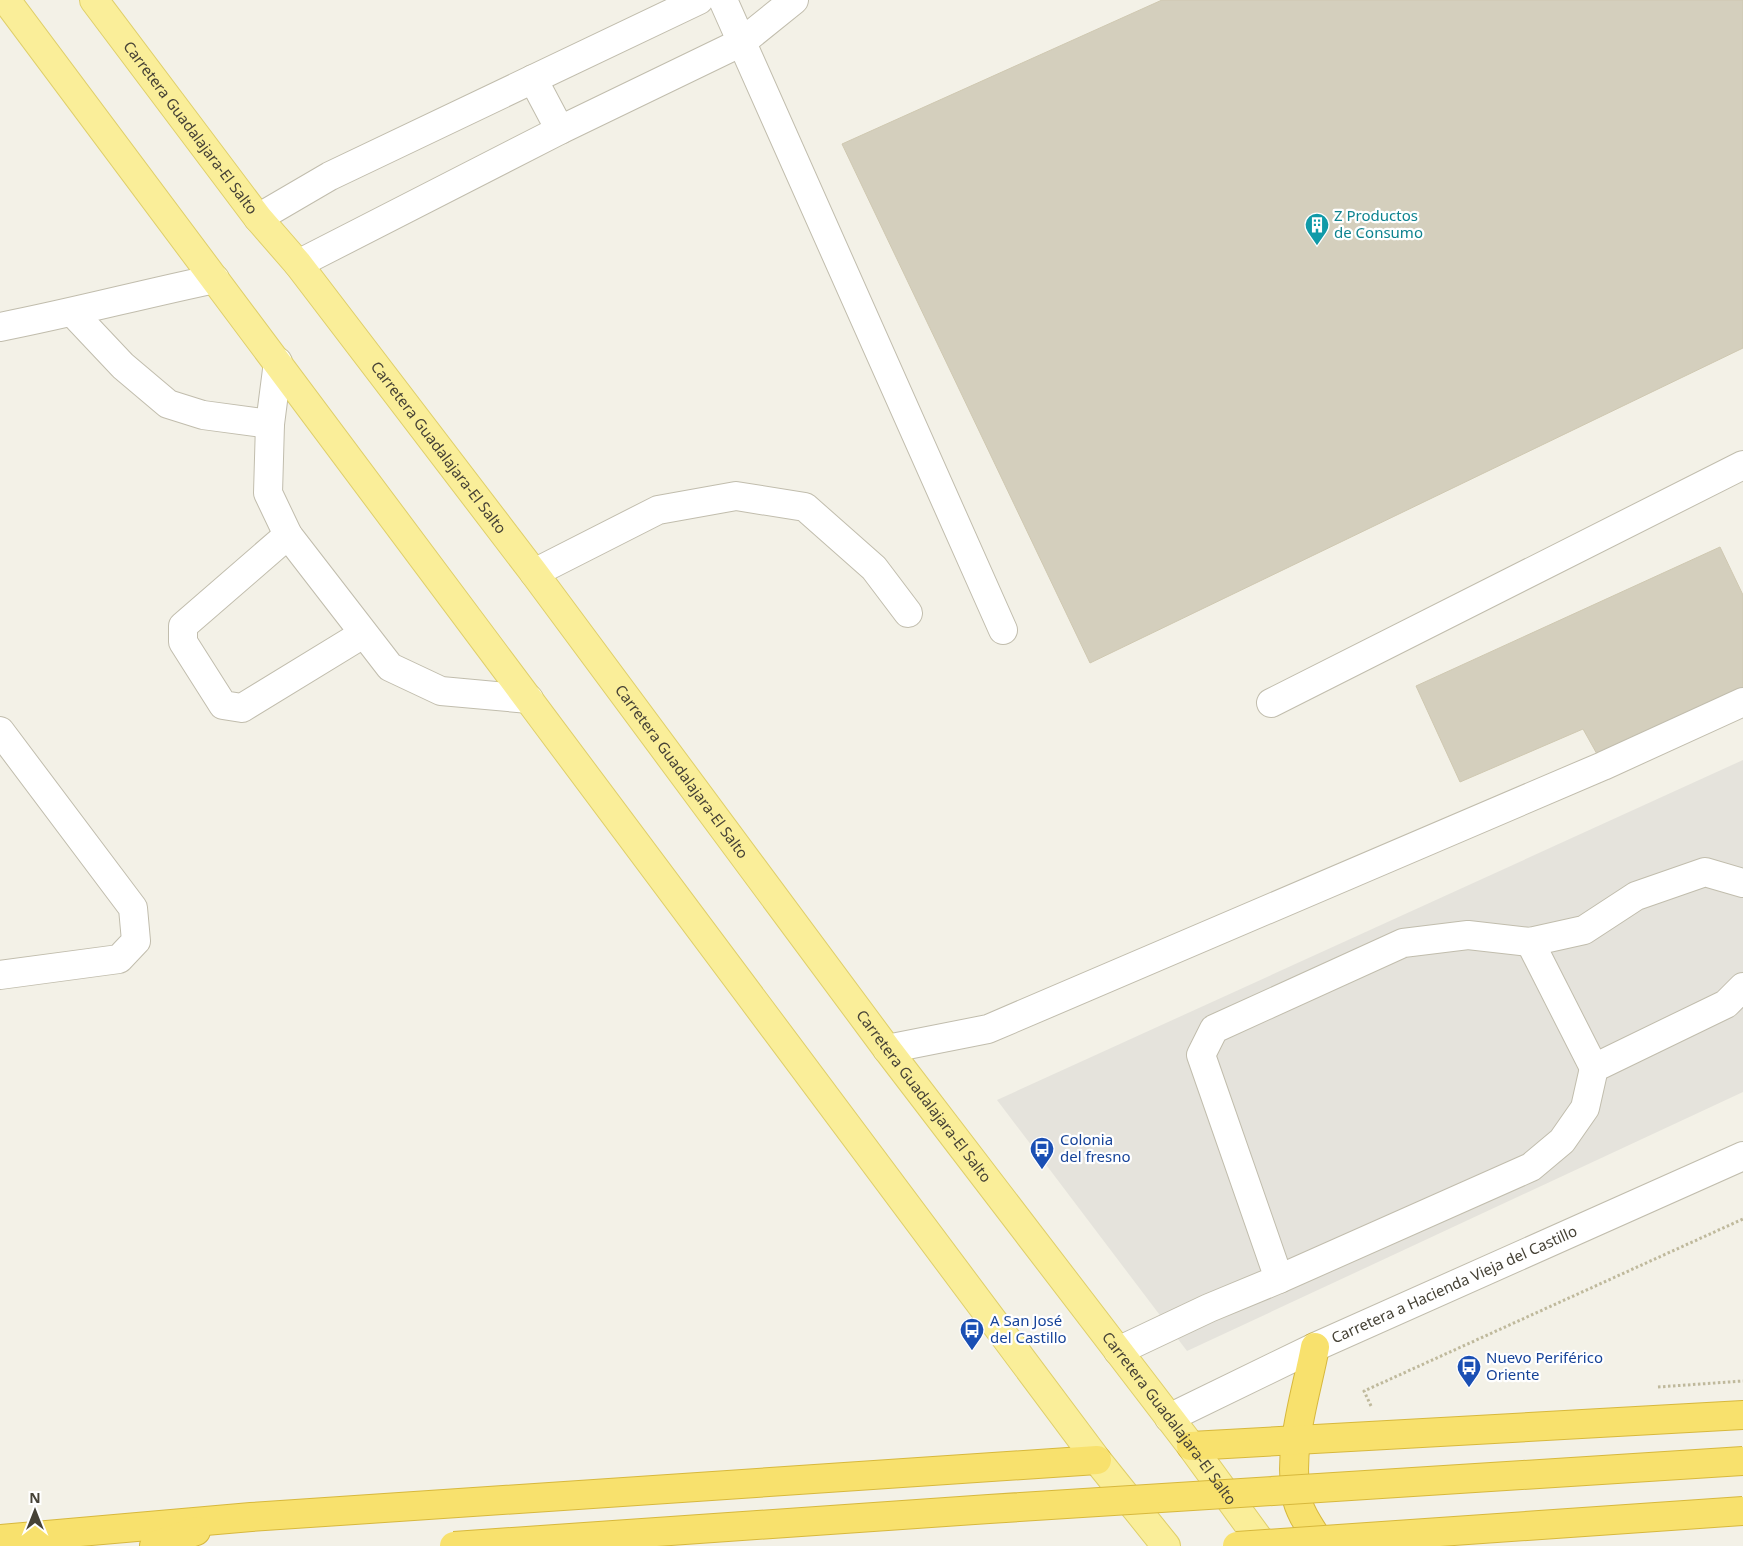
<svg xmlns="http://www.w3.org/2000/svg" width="1743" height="1546" viewBox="0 0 1743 1546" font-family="'Noto Sans',sans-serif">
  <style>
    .industrial { fill: #e5e3dc }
    .building { fill: #d4cfbd; stroke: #cfc8b1 }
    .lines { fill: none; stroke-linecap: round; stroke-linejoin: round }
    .minor-casing { stroke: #c1bdad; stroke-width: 30 }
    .major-casing { stroke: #dfcf6a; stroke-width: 30 }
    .highway-casing { stroke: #d7b83d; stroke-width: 30 }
    .path { stroke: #bfb99c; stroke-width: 3; stroke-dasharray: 2.5 2.5; stroke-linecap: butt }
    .minor { stroke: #fff; stroke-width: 28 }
    .major { stroke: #faee99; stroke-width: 28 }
    .highway { stroke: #f8e16d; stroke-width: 28 }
    .highway-bridge-casing { stroke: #d7b83d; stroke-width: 30; stroke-linecap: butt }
    .highway-bridge { stroke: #f8e16d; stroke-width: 28 }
    .labels { text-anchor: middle; stroke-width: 4.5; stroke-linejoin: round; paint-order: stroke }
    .street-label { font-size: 15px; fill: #464236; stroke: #fff }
    .culture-label { font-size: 15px; fill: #0d838f; stroke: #fff; text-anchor: start }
    .transit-label { font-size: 15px; fill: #164399; stroke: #fff; text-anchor: start }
  </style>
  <rect width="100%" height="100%" fill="#f3f1e7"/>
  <!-- industrial -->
  <path class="industrial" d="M1743 760V1092L1187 1351 997 1100Z"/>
  <!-- building -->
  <g class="building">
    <path d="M1162 0H1743V348L1090 663 842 144Z"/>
    <path d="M1720 547 1743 595V699L1602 763 1583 729 1460 782 1416 686Z"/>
  </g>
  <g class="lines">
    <defs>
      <g id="minor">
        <path d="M723 0 1003 630"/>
        <path d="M533 79 560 130"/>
        <path d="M258 218 330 176 699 0"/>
        <path d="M298 264 560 130 742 42 794 0"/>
        <path d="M73 313 123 366 168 404 203 415 270 424"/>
        <path d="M0 327C72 313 143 294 215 279"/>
        <path d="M278 362 270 424 268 493 288 535 390 667 441 691 529 699"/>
        <path d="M288 535 183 626V642L223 705 242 708 363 634"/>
        <path d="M534 573 658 510 736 496 805 507 874 568 908 613"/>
        <path d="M1271 703 1743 465"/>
        <path d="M0 731 133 908 136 941 119 959 0 975"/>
        <path d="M1530 942 1594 1068"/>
        <path d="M887 1049 988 1029 1603 766 1743 702"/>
        <path d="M1279 1279 1531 1167 1562 1141 1585 1108 1594 1068 1726 1004 1743 987"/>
        <path d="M1118 1351 1209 1308 1279 1279 1201 1055 1214 1029 1403 943 1468 935 1530 942 1584 930 1636 896 1705 872 1743 883"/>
        <path id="s1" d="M1169 1418 1315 1347 1743 1156"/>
      </g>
      <g id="major">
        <path d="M6 0 1097 1460 1166 1546"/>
        <path id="s2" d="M94 0 258 218 298 264 534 573 887 1049 1191 1446 1264 1546"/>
      </g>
      <g id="highway">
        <path d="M1315 1347C1306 1395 1288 1446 1296 1495 1299 1513 1313 1531 1322 1546"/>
        <path d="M1191 1446 1743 1415"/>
        <path d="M0 1539 251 1517 1097 1460"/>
        <path d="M154 1546 196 1531"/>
      </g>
    </defs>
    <!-- minor casing -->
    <use href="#minor" class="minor-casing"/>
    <!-- major casing -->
    <use href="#major" class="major-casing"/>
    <!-- highway casing -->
    <use href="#highway" class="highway-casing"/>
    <!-- path -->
    <g class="path">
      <path d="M1658 1387 1743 1381"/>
      <path d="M1371 1406 1364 1391 1743 1219"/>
    </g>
    <!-- minor -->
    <use href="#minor" class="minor"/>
    <!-- major -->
    <use href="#major" class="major"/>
    <!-- highway -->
    <use href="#highway" class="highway"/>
    <defs>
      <g id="highway-bridge">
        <path d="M454 1546 989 1509 1743 1461"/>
        <path d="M1237 1546 1743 1511"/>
      </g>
    </defs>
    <!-- highway-bridge casing -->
    <use href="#highway-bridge" class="highway-bridge-casing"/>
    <!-- highway-bridge -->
    <use href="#highway-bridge" class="highway-bridge"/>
  </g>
  <!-- icons -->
  <defs>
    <symbol id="building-pin" viewBox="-11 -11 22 30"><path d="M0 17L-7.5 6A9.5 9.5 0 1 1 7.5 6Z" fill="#0f9aa8" stroke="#fff"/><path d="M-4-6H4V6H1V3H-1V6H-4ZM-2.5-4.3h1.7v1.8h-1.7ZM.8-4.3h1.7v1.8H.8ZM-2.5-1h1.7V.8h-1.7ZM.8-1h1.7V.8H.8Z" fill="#fff"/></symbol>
    <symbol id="bus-pin" viewBox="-11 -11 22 30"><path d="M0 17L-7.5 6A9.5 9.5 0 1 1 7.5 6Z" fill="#1a4fb4" stroke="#fff"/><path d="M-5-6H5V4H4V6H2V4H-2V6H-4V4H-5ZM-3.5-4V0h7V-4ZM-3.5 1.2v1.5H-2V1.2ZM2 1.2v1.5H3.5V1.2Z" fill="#fff"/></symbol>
  </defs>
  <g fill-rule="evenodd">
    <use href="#building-pin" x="1303" y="211" width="28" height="38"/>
    <use href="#bus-pin" x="1028" y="1135" width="28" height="38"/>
    <use href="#bus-pin" x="958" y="1316" width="28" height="38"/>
    <use href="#bus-pin" x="1455" y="1353" width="28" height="38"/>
  </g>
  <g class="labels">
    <!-- street labels -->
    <g class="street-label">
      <text dy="5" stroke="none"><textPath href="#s2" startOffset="160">Carretera Guadalajara-El Salto</textPath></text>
      <text dy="5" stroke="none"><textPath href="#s2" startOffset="565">Carretera Guadalajara-El Salto</textPath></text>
      <text dy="5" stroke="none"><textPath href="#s2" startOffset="970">Carretera Guadalajara-El Salto</textPath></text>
      <text dy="5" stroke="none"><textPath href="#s2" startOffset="1375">Carretera Guadalajara-El Salto</textPath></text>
      <text dy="5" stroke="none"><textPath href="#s1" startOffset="315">Carretera a Hacienda Vieja del Castillo</textPath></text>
      <text dy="5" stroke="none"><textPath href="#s2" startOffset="1780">Carretera Guadalajara-El Salto</textPath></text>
    </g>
    <!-- culture labels -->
    <g class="culture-label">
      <text x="1334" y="221">Z Productos<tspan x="1334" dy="17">de Consumo</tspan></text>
    </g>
    <!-- transit labels -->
    <g class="transit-label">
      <text x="1060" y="1145">Colonia<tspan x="1060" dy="17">del fresno</tspan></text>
      <text x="990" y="1326">A San José<tspan x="990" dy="17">del Castillo</tspan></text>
      <text x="1486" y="1363">Nuevo Periférico<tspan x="1486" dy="17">Oriente</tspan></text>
    </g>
  </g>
  <!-- north arrow -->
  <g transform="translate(35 1511)" stroke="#ffffff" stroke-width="4" paint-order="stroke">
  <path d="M0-4L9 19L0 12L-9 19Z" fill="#464236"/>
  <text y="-8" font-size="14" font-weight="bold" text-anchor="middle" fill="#464236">N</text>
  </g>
</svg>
